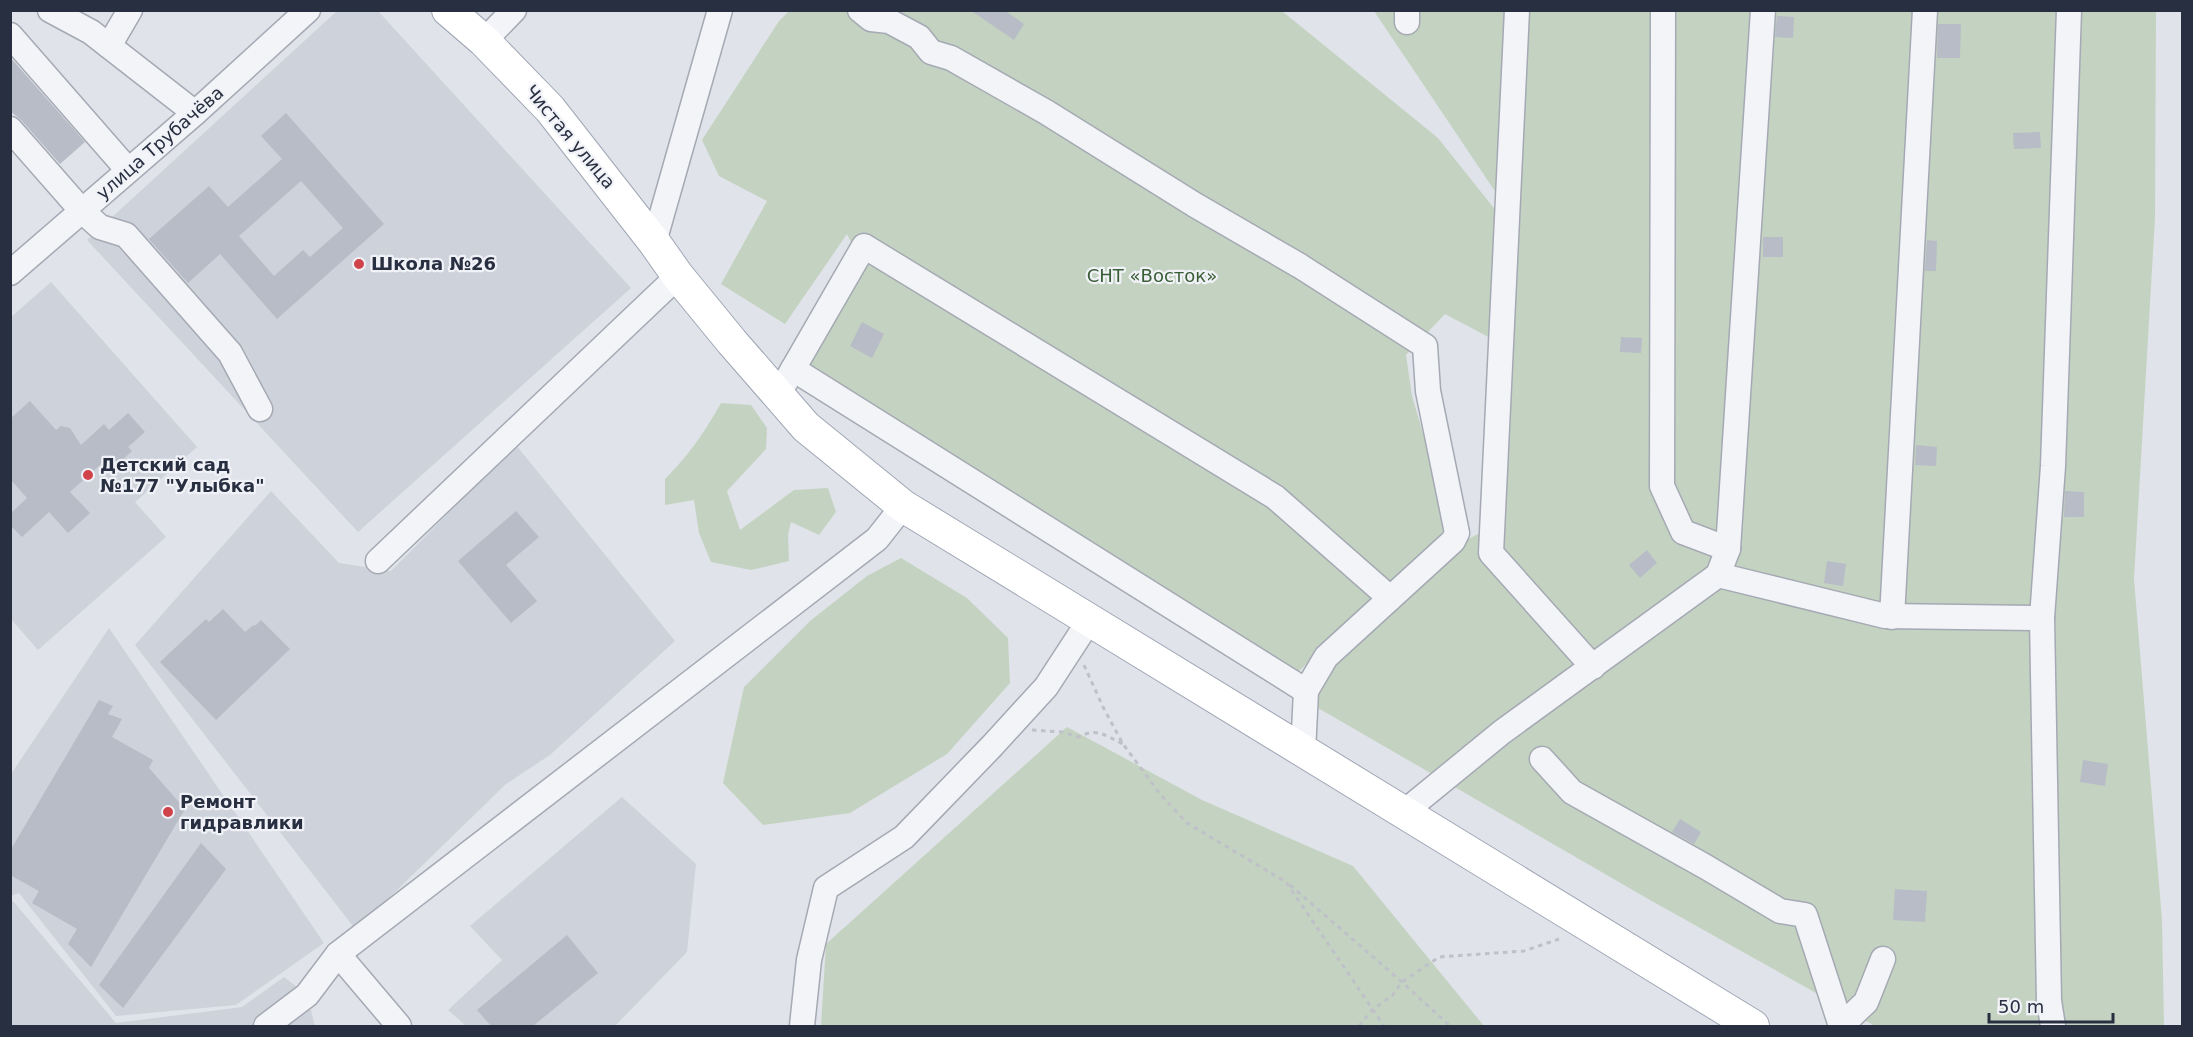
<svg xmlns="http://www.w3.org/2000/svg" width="2193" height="1037" viewBox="0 0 2193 1037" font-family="'DejaVu Sans',sans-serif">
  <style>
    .built { fill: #ced2db }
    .green { fill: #c4d3c1 }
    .building { fill: #b7bcc6; fill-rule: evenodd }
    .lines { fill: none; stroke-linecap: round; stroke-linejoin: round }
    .minor-casing { stroke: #a5a9b3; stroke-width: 27 }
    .major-casing { stroke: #9fa6b5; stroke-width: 34 }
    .path { stroke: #bec1c8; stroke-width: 3; stroke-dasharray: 4.5 4.5; stroke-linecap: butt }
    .minor { stroke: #f3f4f8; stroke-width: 24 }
    .major { stroke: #fff; stroke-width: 32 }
    .poi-dot { fill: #d1434b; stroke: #f0f2f7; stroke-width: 2 }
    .labels { text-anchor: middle; stroke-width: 4.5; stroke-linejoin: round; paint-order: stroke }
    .street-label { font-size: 18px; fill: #282f41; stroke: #f0f2f7 }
    .poi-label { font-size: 18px; font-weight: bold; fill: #282f41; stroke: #f0f2f7; text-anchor: start }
    .park-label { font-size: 18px; fill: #395d35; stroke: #f0f2f7 }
  </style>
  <rect width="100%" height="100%" fill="#e0e3e9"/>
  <!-- built -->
  <g class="built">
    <path d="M337 11H378L631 288 358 532 87 240Z"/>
    <path d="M51 282 197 447 135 502 166 537 38 650 11 619 10 318Z"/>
    <path d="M516 445 675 641 550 755 506 784 356 930 135 645 271 491 339 563 391 571Z"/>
    <path d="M109 628 324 943 236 1005 116 1016 19 893 11 896V774Z"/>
    <path d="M622 797 696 864 687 952 615 1026H466L448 1010 502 960 470 926Z"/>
    <path d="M13 901 116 1023 242 1007 284 977 307 995 315 1026H11L10 902Z"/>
  </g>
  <!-- green -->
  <g class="green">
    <path d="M789 11H1282L1438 138 1497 212 1496 341 1445 314 1406 355 1412 396 1450 525 1293 677 804 362 862 266 847 234 785 324 721 284 767 201 719 176 702 140 779 21Z"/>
    <path d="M1374 11H2156L2155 218 2134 579 2162 920 2164 1026H1875L1650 900 1318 708 1312 684 1463 542 1504 520 1517 224Z"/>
    <path d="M721 403 751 405 767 428 766 449 727 491 740 530 794 490 828 488 836 512 819 535 791 522 788 535 789 561 751 570 711 562 699 533 694 500 665 505V479C689 455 704 433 721 403Z"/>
    <path d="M901 558 967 598 1008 638 1010 683 947 754 850 813 763 825 723 783 744 687 810 621 867 576Z"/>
    <path d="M1067 727 1202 800 1353 866 1484 1026H821L826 944Z"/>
  </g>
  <!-- building -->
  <g class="building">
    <path d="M970 10H1004L1024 24 1014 40Z"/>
    <path d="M1777 16 1794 17 1793 38 1775 37Z"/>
    <path d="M1938 24H1961L1960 58H1937Z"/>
    <path d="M10 57 85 142 60 164 21 120 10 111Z"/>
    <path d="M286 113 384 224 277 319 220 254 188 283 149 239 209 186 228 207 282 159 261 136ZM301 181 343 228 310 257 303 250 274 276 239 236Z"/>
    <path d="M2040 132 2041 148 2014 149 2013 133Z"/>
    <rect x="1763" y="237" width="20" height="20"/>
    <path d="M1927 240 1937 241 1936 271H1925Z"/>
    <path d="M862 322 884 334 872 358 850 346Z"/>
    <path d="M1621 337 1642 338 1641 353 1620 352Z"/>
    <path d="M30 401 56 430 61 426 70 428 81 445 104 424 109 430 128 413 145 432 128 447 132 451 118 464 110 456 70 492 90 513 68 533 49 512 22 537 10 525V514L27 498 10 479V419Z"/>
    <path d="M1916 445 1937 447 1936 466 1915 465Z"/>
    <path d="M2065 491 2084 492V517H2064Z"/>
    <path d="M516 511 539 537 506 565 537 601 511 623 458 561Z"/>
    <path d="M1647 550 1657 563 1640 578 1629 565Z"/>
    <path d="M1827 561 1846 564 1843 586 1824 583Z"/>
    <path d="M223 609 245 632 252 626 256 625 261 620 290 649 216 720 160 662 206 619 209 622Z"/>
    <path d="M99 700 113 706 108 714 122 719 112 737 153 760 149 768 185 809 91 967 68 944 77 929 32 903 39 891 10 875V851Z"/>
    <path d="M2083 760 2108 764 2105 786 2080 782Z"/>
    <path d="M1680 819 1701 832 1694 844 1672 832Z"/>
    <path d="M201 843 226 869 123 1008 99 985Z"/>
    <path d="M1895 889 1927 891 1925 922 1893 920Z"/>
    <path d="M567 935 598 973 533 1026H491L477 1010Z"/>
  </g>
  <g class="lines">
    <defs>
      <g id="minor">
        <path d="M50 10 91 32 195 113"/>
        <path d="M860 10 871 19 889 21 919 37 931 52 951 58 1046 112 1195 205 1300 266 1425 346 1428 391 1457 533 1453 541 1326 657 1306 691 1303 752"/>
        <path d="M1517 10 1491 553 1593 667"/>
        <path d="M1663 10 1662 486 1683 532 1728 549"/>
        <path d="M1763 10 1728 549 1718 575 1885 616 2042 618"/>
        <path d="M1407 22V10"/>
        <path d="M10 35 128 170"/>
        <path d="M484 41 514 10"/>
        <path d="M109 46 130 10"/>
        <path d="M10 129 82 211 100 227 126 235 230 353 260 409"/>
        <path d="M654 242 720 10"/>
        <path d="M10 273 195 113 308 10"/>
        <path d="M793 369 1306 691"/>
        <path d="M778 395 864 246 1275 497 1390 598"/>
        <path d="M378 561 678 276"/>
        <path d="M1892 617 1925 10"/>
        <path d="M1542 759 1572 792 1706 867 1780 911 1805 915 1841 1026"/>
        <path d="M1403 813 1502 732 1718 575"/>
        <path d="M338 954 399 1026"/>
        <path d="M266 1026 307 995 338 954 877 539 903 506"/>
        <path d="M802 1026 809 960 826 888 904 837 992 746 1046 687 1089 621"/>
        <path d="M1841 1026 1866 1002 1883 959"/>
        <path d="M2053 1026 2049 1001 2042 618 2053 466 2069 10"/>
      </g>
      <path id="major" d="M448 10 484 41 550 109 654 242 678 276 732 342 806 427 903 506 1753 1026"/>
    </defs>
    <!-- minor casing -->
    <use href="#minor" class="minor-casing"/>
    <!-- major casing -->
    <use href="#major" class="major-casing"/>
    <!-- path -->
    <g class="path">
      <path d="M1084 665 1103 707 1123 744 1160 794 1187 823 1286 882 1384 1026"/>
      <path d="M1032 730 1062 732 1079 737C1097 727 1106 736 1123 744"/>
      <path d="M1290 885 1402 982 1450 1026"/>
      <path d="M1359 1026 1373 1009 1392 996 1402 982 1439 957 1524 951 1559 939"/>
    </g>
    <!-- minor -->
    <use href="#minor" class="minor"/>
    <!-- major -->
    <use href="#major" class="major"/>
  </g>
  <!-- markers -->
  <g class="poi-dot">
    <circle cx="359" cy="264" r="6"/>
    <circle cx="88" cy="475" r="6"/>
    <circle cx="168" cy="812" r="6"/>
  </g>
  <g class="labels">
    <!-- street labels -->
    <g class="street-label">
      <text transform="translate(570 137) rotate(50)" y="6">Чистая улица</text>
      <text transform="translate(160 143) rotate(-41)" y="6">улица Трубачёва</text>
    </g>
    <!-- poi labels -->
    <g class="poi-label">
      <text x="371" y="270">Школа №26</text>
      <text x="100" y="471">Детский сад<tspan x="100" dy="21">№177 "Улыбка"</tspan></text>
      <text x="180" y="808">Ремонт<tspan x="180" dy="21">гидравлики</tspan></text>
    </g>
    <!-- park labels -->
    <g class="park-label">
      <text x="1152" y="282">СНТ «Восток»</text>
    </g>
  </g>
  <!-- border -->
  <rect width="2193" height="1037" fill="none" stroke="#282f41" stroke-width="24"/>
  <!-- scale -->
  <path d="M1989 1013v9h124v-9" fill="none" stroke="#282f41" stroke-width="3"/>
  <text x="1998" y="1013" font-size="18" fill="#282f41" stroke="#f0f2f7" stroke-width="4.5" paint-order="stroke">50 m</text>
</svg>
